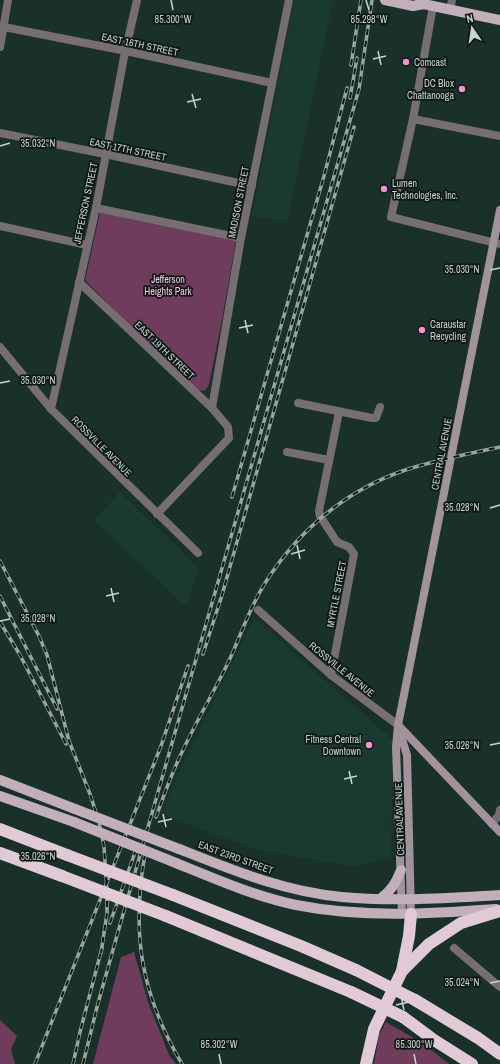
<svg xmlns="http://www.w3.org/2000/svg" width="500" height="1064" viewBox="0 0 500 1064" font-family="'Archivo Narrow',sans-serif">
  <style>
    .built { fill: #1a3a2f }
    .green { fill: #6f3c5c }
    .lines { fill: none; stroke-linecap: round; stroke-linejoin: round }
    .street { stroke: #776e73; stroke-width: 8 }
    .secondary { stroke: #a2929b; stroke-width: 8 }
    .primary { stroke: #c3afba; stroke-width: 10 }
    .highway { stroke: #e1c9d6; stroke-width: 12 }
    .rail-casing { stroke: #96a69f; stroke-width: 3.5 }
    .rail { stroke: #0d1713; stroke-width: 2; stroke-dasharray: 6; stroke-linecap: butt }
    .primary-bridge { stroke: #c3afba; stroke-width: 10 }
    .highway-bridge { stroke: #e1c9d6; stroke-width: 12 }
    .ticks { fill: none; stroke: #c8d5cf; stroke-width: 1.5 }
    .poi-dot { fill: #f690d0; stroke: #0d1713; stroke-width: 1.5 }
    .labels { text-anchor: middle; stroke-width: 3.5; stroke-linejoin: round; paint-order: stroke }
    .street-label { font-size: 10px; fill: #c8d5cf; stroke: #0d1713 }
    .poi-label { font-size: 10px; fill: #c8d5cf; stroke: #0d1713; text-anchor: start }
    .park-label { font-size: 10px; fill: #fbc7e5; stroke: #0d1713 }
    .ticks-label { font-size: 10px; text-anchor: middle; fill: #c8d5cf; stroke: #0d1713; stroke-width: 3.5; stroke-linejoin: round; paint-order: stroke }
  </style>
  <rect width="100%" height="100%" fill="#1a3129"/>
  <!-- built -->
  <g class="built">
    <path d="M294 0H333L287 222 252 216Z"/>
    <path d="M120 492 199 568 186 607 94 520Z"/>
    <path d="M254 618 393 740 391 856 355 867 258 850 161 814 176 778Z"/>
  </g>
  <!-- green -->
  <g class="green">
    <path d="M100 213 236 241 221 325 209 384 205 391 197 390 129 325 85 280Z"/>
    <path d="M134 952 148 1002 169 1055 176 1064H93L121 957Z"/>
    <path d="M0 1020 17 1036 11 1049 15 1064H0Z"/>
    <path d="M386 1022 424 1044 449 1064H374L379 1035Z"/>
  </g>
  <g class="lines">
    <!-- street -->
    <g class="street">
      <path d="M433 6 413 119 391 217 500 244"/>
      <path d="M450 10 452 0"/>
      <path d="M4 27 126 51 272 83"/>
      <path d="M0 47 8 0"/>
      <path d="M413 119 500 136"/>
      <path d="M0 133 105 154 252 186"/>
      <path d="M96 208 241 238"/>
      <path d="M0 226 87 245"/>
      <path d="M79 282 212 408 228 427 229 438 157 514"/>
      <path d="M0 347 51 409 198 553"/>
      <path d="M298 403 372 418H376L380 407"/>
      <path d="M212 408 241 238 289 0"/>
      <path d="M51 409 96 208 124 57 137 0"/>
      <path d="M287 452 329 460"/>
      <path d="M258 610 331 675 398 725"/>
      <path d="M331 675 354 554 349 547 337 542 320 516 319 511 339 412"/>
      <path d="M492 824 499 815 500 810"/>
      <path d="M454 948 500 987"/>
    </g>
    <!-- secondary -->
    <g class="secondary">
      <path d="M400 727 500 832"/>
      <path d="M399 730 407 755 411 914"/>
      <path d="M402 914 396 747 398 725 500 210"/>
    </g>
    <!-- primary -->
    <g class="primary">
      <path d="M385 0 413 6 424 4"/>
      <path d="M420 0 424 4 433 6 500 20"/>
      <path d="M0 780 75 809"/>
      <path d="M0 796 74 822"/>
      <path d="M179 849C232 870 285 892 342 897 395 902 447 898 500 895"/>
      <path d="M176 863C215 879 254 896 296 905 362 918 429 914 496 909"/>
      <path d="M380 899C391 891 396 883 401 870"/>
    </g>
    <!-- highway -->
    <g class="highway">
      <path d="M0 829 67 855"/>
      <path d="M0 853 62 876"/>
      <path d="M173 895 301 946 356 970"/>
      <path d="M166 916 351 992"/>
      <path d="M402 971 429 944 461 923 500 911"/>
      <path d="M415 1000 478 1038 500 1054"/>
      <path d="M403 1017 434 1040 472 1064"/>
      <path d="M366 1064 374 1029 402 971 409 936 411 914"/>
    </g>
    <defs>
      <g id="rail">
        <path d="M351 65 361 0"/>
        <path d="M350 98 357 58"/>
        <path d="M232 497 324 176 347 88"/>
        <path d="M0 561 39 636 47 655 69 741 90 794 99 822 104 847 107 892V913L101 953"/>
        <path d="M0 596 57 709"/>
        <path d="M0 622 20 655 66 744"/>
        <path d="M203 654 222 595 354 127"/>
        <path d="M156 817C164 795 172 772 183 750 196 722 212 695 226 667 240 639 249 607 267 580 302 526 353 485 415 467 443 459 472 453 500 447"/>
        <path d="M145 854C131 934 141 994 182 1064"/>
        <path d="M110 923 138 844"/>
        <path d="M35 1064 161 746 188 666"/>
        <path d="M73 1064 80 1032 102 948"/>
        <path d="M83 1064 97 1007 118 932 359 89 372 0"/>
      </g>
    </defs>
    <!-- rail casing -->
    <use href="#rail" class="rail-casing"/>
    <!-- rail -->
    <use href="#rail" class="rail"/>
    <!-- primary-bridge -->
    <g class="primary-bridge">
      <path d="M75 809 179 849"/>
      <path d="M74 822 176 863"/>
    </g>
    <!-- highway-bridge -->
    <g class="highway-bridge">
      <path d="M67 855 173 895"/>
      <path d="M62 876 166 916"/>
      <path d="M356 970 415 1000"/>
      <path d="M351 992 403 1017"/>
    </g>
  </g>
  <!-- ticks -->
  <path class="ticks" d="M171 0 173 10M366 0 369 10M378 51 381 65M373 59 386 56M192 94 196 108M187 102 201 99M0 146 10 143M490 270 500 268M245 320 248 333M239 328 253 325M0 383 10 381M490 508 500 505M297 545 300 559M291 554 305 550M111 588 114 602M106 596 119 593M0 621 10 619M490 745 500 743M349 771 352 784M344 779 357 776M163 814 166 827M158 822 172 819M0 858 10 856M490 983 500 981M401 996 404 1010M396 1005 409 1002M219 1054 221 1064M414 1054 416 1064"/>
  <!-- markers -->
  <g class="poi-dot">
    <circle cx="406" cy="62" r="4"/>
    <circle cx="462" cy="89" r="4"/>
    <circle cx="384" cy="189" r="4"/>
    <circle cx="422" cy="330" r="4"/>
    <circle cx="369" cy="745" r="4"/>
  </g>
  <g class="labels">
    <!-- street labels -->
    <g class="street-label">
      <text transform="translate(140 44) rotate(12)" y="4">EAST 16TH STREET</text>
      <text transform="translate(128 149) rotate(12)" y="4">EAST 17TH STREET</text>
      <text transform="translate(238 202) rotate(-79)" y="4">MADISON STREET</text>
      <text transform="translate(85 203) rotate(-78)" y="4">JEFFERSON STREET</text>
      <text transform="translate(165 350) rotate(44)" y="4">EAST 19TH STREET</text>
      <text transform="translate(102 446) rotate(45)" y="4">ROSSVILLE AVENUE</text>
      <text transform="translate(441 454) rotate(-79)" y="4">CENTRAL AVENUE</text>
      <text transform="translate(336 594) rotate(-79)" y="4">MYRTLE STREET</text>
      <text transform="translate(342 669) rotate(39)" y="4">ROSSVILLE AVENUE</text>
      <text transform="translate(399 819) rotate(-92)" y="4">CENTRAL AVENUE</text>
      <text transform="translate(236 857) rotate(20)" y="4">EAST 23RD STREET</text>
    </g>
    <!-- poi labels -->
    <g class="poi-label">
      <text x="414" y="66">Comcast</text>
      <text x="454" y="87" text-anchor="end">DC Blox<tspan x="454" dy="12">Chattanooga</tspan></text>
      <text x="392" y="187">Lumen<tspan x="392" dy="12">Technologies, Inc.</tspan></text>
      <text x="430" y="328">Caraustar<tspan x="430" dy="12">Recycling</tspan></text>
      <text x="361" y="743" text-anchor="end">Fitness Central<tspan x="361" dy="12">Downtown</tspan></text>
    </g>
    <!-- park labels -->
    <g class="park-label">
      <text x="168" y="283">Jefferson<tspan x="168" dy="12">Heights Park</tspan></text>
    </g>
  </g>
  <g class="ticks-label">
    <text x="173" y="23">85.300°W</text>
    <text x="369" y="23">85.298°W</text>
    <text x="38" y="147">35.032°N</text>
    <text x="462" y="273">35.030°N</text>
    <text x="38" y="384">35.030°N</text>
    <text x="462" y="511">35.028°N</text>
    <text x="38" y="622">35.028°N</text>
    <text x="462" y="749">35.026°N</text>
    <text x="38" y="860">35.026°N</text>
    <text x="462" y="986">35.024°N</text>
    <text x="219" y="1048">85.302°W</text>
    <text x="414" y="1048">85.300°W</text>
  </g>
  <!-- north arrow -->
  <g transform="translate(472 28) rotate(347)" stroke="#0d1713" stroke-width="3" paint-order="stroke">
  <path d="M0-3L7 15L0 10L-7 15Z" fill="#c8d5cf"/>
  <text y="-6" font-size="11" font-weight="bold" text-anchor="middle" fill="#c8d5cf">N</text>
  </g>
</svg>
